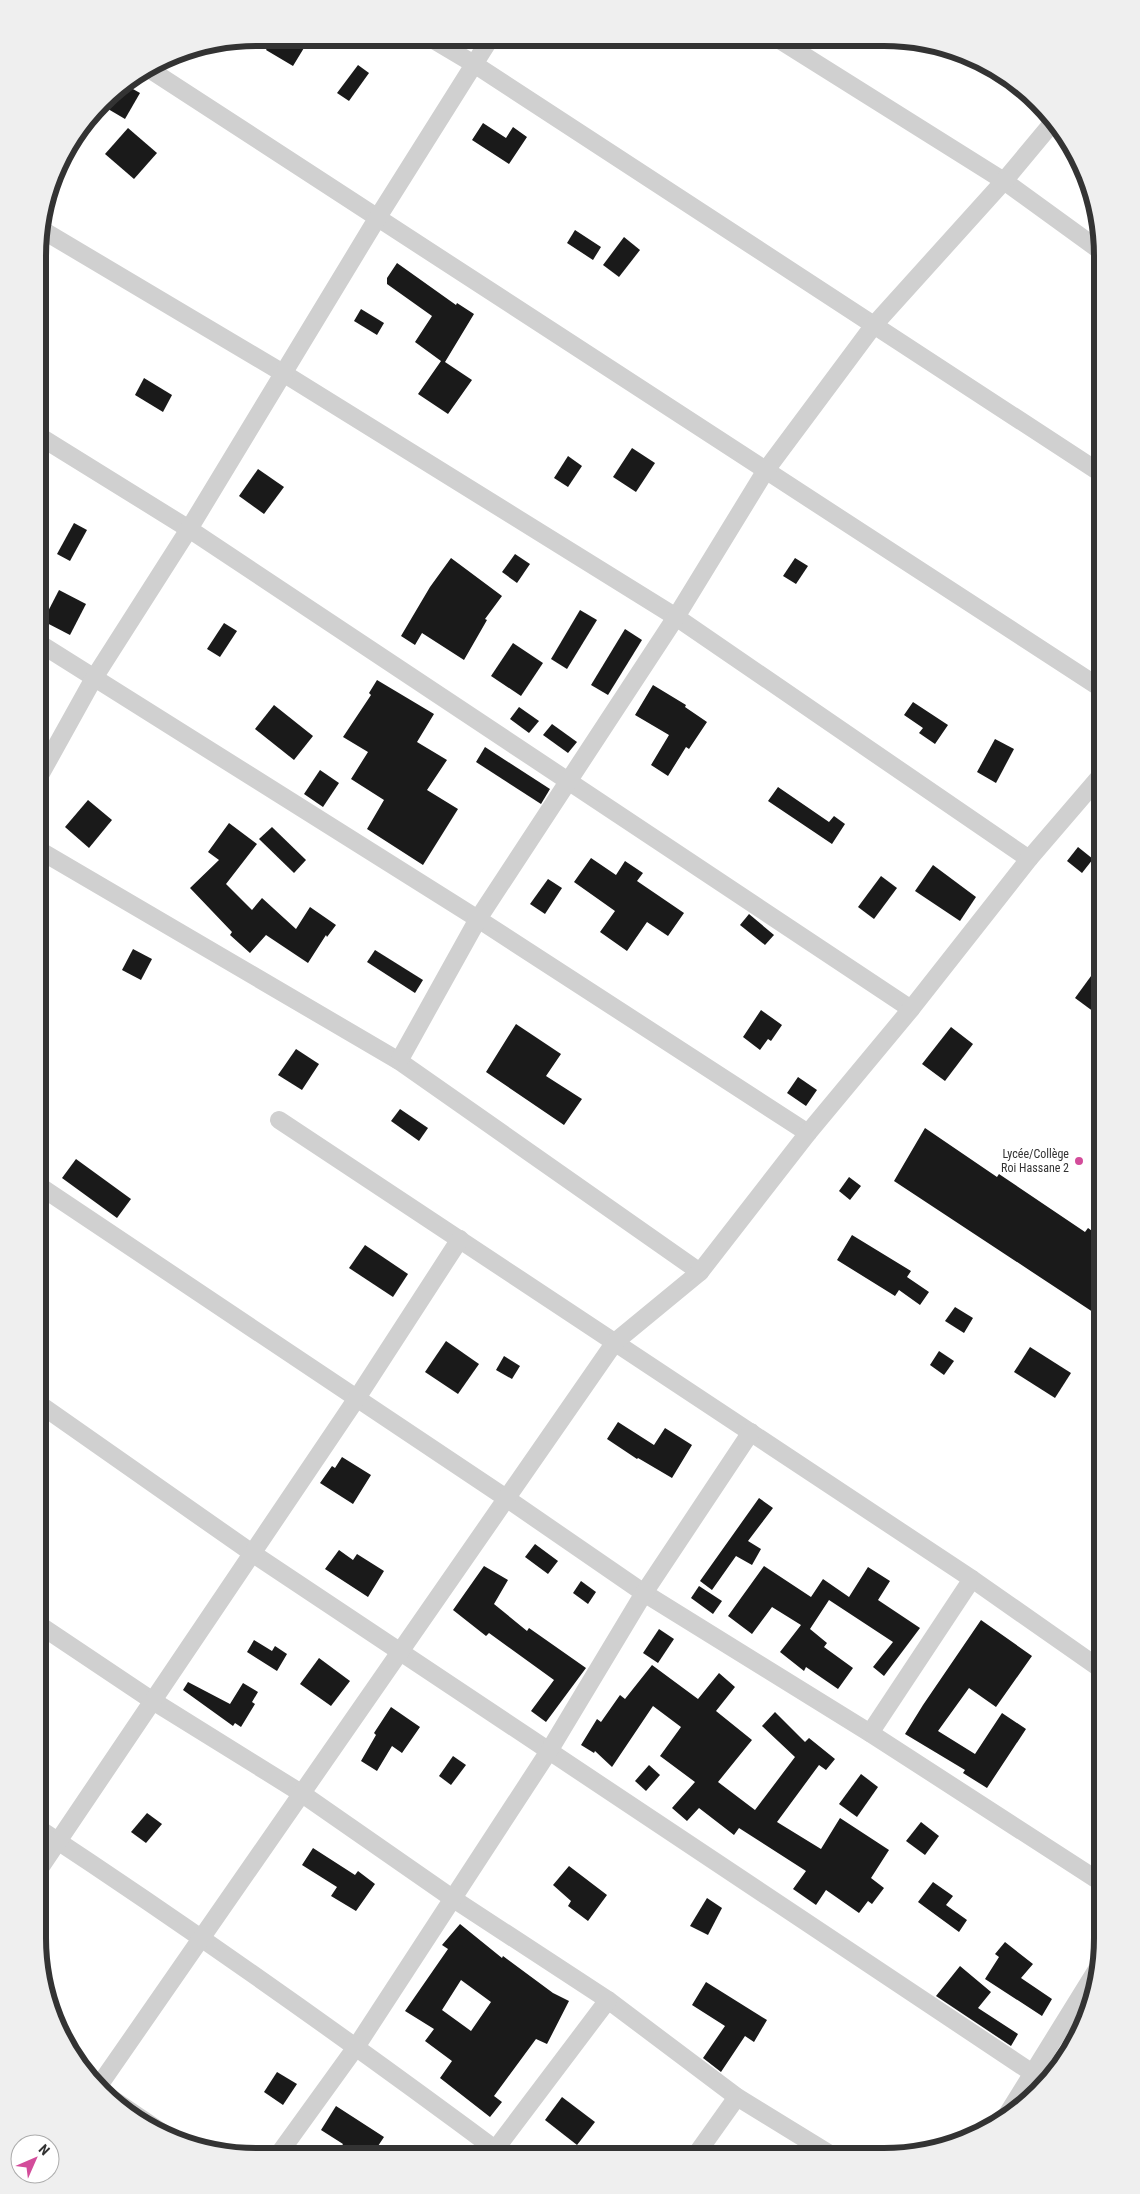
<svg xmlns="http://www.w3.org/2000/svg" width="1140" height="2194" viewBox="0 0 1140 2194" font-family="'Roboto Condensed',sans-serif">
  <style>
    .building { fill: #1a1a1a; fill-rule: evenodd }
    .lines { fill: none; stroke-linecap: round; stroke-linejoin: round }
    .minor { stroke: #d0d0d0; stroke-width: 18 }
    .poi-dot { fill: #d34c9a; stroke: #fff; stroke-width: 2 }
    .labels { text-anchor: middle; stroke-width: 5; stroke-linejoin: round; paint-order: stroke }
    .poi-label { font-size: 12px; fill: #333; stroke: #fff; text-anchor: end }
    .rim { fill: none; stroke: #333; stroke-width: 6 }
  </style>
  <rect width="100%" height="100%" fill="#fff"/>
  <!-- building -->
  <g class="building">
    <path d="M273 38 288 47 293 38H310L293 66 266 50Z"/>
    <path d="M358 65 369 73 349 101 337 93Z"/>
    <path d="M124 84 140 93 125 119 103 106 112 92Z"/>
    <path d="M483 123 506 138 513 127 527 137 509 164 472 140Z"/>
    <path d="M128 128 157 153 134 179 105 154Z"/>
    <path d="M575 230 601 247 593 260 567 243Z"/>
    <path d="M624 237 640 250 619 277 603 265Z"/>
    <path d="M397 263 456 305 457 303 474 314 445 362 472 380 448 414 418 394 441 361 415 342 432 316 387 284V278Z"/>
    <path d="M361 309 384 323 377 335 354 321Z"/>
    <path d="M144 378 172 395 163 412 135 395Z"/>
    <path d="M632 448 655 463 636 492 613 477Z"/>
    <path d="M568 456 582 466 568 487 554 478Z"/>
    <path d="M258 469 284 487 264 514 239 496Z"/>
    <path d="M74 523 87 530 70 561 57 554Z"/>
    <path d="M515 554 530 564 517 583 502 572Z"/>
    <path d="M451 558 502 596 485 619 487 620 464 660 422 633 415 645 401 636 430 587Z"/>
    <path d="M795 558 808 566 796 584 783 576Z"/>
    <path d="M59 590 86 604 70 635 43 621Z"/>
    <path d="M580 610 597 620 567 669 551 659Z"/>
    <path d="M224 623 237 631 220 657 207 649Z"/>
    <path d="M625 629 642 640 608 695 591 685Z"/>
    <path d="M513 643 543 663 521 696 491 676Z"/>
    <path d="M377 680 434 714 417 742 447 760 427 790 458 809 423 865 367 829 384 800 351 779 368 752 343 737 371 695 369 693Z"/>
    <path d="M653 685 686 705 685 707 707 722 689 749 686 747 668 776 651 765 669 735 635 715Z"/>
    <path d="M913 702 948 725 935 744 919 733 923 728 904 715Z"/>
    <path d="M274 705 313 736 294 760 255 729Z"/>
    <path d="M519 707 539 721 529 733 510 719Z"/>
    <path d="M552 724 577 742 568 753 543 735Z"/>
    <path d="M995 739 1014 749 996 783 977 772Z"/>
    <path d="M485 747 550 789 541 804 476 762Z"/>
    <path d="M320 770 339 783 323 807 304 794Z"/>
    <path d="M778 787 829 822 834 816 845 824 832 844 768 801Z"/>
    <path d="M88 800 112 820 89 848 65 827Z"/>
    <path d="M229 823 257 844 226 884 252 910 262 898 296 929 310 907 336 925 327 937 326 935 308 963 266 935 250 953 230 935 232 932 190 888 219 860 208 852Z"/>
    <path d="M272 827 306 860 294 873 259 839Z"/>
    <path d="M1078 847 1093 859 1082 873 1067 861Z"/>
    <path d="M591 858 616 875 625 861 643 873 637 881 684 913 668 936 647 922 627 951 600 932 615 911 574 882Z"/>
    <path d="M933 865 976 897 960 921 915 891Z"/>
    <path d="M881 876 897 888 874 919 858 907Z"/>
    <path d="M548 879 562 888 545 914 530 904Z"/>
    <path d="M749 914 774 935 765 945 740 925Z"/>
    <path d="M133 949 152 959 141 980 122 970Z"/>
    <path d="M375 950 423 980 415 993 367 962Z"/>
    <path d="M1102 961V1001L1094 1012 1075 998Z"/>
    <path d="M761 1010 782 1025 771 1041 768 1039 760 1050 743 1037Z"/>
    <path d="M516 1024 561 1054 546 1076 582 1099 564 1125 486 1072Z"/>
    <path d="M951 1027 973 1044 945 1081 922 1064Z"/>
    <path d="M296 1049 319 1064 302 1090 278 1075Z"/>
    <path d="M798 1077 817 1090 806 1106 787 1093Z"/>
    <path d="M400 1109 428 1128 419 1141 391 1121Z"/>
    <path d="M925 1128 997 1177 999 1174 1085 1232 1088 1228 1102 1238V1318L894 1181Z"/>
    <path d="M76 1159 131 1199 117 1218 62 1178Z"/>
    <path d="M849 1177 861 1186 850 1200 839 1191Z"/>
    <path d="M852 1235 911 1271 907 1277 929 1292 920 1305 899 1290 895 1296 837 1260Z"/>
    <path d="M365 1245 408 1274 393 1297 349 1268Z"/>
    <path d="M955 1307 973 1318 964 1333 945 1321Z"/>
    <path d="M446 1341 479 1364 458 1394 425 1372Z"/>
    <path d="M1030 1347 1071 1373 1055 1398 1014 1372Z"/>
    <path d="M939 1351 954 1361 944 1375 930 1365Z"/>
    <path d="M504 1356 520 1366 512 1379 496 1370Z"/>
    <path d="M618 1422 654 1445 665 1428 692 1445 672 1478 638 1458 637 1459 607 1439Z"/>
    <path d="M342 1457 371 1475 353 1504 320 1483 332 1466 335 1468Z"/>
    <path d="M759 1498 773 1508 748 1541 761 1549 752 1565 736 1556 712 1590 700 1581Z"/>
    <path d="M535 1544 558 1561 548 1574 525 1557Z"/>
    <path d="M339 1550 353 1560 357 1554 384 1571 368 1597 325 1569Z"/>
    <path d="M484 1566 508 1580 494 1604 527 1631 529 1628 586 1668 546 1722 531 1711 554 1680 489 1633 486 1636 453 1610Z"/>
    <path d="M764 1566 811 1597 823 1579 849 1597 868 1567 890 1581 878 1600 920 1628 884 1676 873 1667 893 1642 829 1600 810 1629 827 1643 824 1647 853 1668 838 1689 806 1667 804 1671 780 1652 801 1625 772 1607 752 1634 728 1616Z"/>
    <path d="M581 1581 596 1592 588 1604 573 1593Z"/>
    <path d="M699 1586 722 1601 713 1614 691 1598Z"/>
    <path d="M981 1620 1032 1656 996 1707 969 1688 938 1731 975 1754 1002 1713 1026 1729 987 1788 963 1773 965 1770 905 1734 923 1705Z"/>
    <path d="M659 1629 674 1639 658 1663 643 1653Z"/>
    <path d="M254 1640 272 1651 275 1646 287 1654 277 1671 247 1652Z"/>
    <path d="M319 1658 350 1681 331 1706 300 1684Z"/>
    <path d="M652 1665 698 1699 719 1673 735 1687 716 1711 752 1740 718 1782 755 1810 795 1757 762 1726 775 1712 805 1742 809 1738 835 1759 826 1770 819 1765 777 1822 821 1849 840 1818 889 1850 871 1878 884 1888 872 1904 868 1901 859 1913 826 1890 816 1905 793 1889 806 1871 739 1828 734 1835 699 1808 687 1821 672 1808 695 1782 660 1756 681 1727 653 1706 612 1767 595 1751 594 1753 581 1745 597 1719 601 1722 620 1695 625 1699Z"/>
    <path d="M188 1682 230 1704 243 1683 258 1692 252 1702 255 1704 241 1727 235 1723 233 1726 183 1690Z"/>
    <path d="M391 1707 420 1727 402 1753 392 1746 377 1771 361 1761 376 1735 374 1733Z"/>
    <path d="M453 1756 466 1765 451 1785 439 1776Z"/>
    <path d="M649 1765 660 1775 646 1791 635 1781Z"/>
    <path d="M861 1774 878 1787 857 1817 839 1804Z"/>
    <path d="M147 1813 162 1824 146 1843 131 1832Z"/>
    <path d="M921 1822 939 1836 925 1855 906 1841Z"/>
    <path d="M313 1848 355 1875 358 1871 375 1884 356 1911 331 1896 337 1887 302 1865Z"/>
    <path d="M569 1866 607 1895 588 1921 568 1906 571 1901 553 1885Z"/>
    <path d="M933 1882 953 1896 946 1905 967 1920 959 1932 918 1902Z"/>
    <path d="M707 1898 722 1908 708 1935 690 1926Z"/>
    <path d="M460 1924 502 1958 503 1956 553 1993 569 2001 547 2044 536 2039 494 2096 502 2102 490 2117 440 2078 452 2061 425 2041 434 2029 405 2011 448 1949 442 1945ZM461 1980 491 2002 471 2031 442 2010Z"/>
    <path d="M1005 1942 1033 1964 1021 1978 1052 1999 1042 2016 985 1979 999 1957 995 1954Z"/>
    <path d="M960 1966 991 1992 978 2008 1018 2034 1011 2046 936 1996Z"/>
    <path d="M706 1982 767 2020 754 2042 745 2036 721 2072 703 2058 725 2026 692 2005Z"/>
    <path d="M277 2072 297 2084 283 2105 264 2092Z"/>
    <path d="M562 2097 595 2122 577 2145 545 2120Z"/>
    <path d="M336 2106 384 2137 372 2155H336L343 2144 321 2130Z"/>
  </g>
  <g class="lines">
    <!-- minor -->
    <g class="minor">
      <path d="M432 39 474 64 1102 474"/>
      <path d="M781 41 1004 181 1102 252"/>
      <path d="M149 69 1102 689"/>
      <path d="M39 228 283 373 676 617 1029 859"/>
      <path d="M39 436 189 529 911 1009"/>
      <path d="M39 643 478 919 808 1133"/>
      <path d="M39 777 94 678 189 529 378 217 490 39"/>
      <path d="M39 850 399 1061 700 1272"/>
      <path d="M399 1061 478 919 676 617 766 470 874 325 1004 181 1054 121"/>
      <path d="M279 1120 972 1579 1102 1670"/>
      <path d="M38 1185 506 1498 644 1593 870 1733 1102 1883"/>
      <path d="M38 1403 252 1553 1046 2082"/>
      <path d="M38 1624 153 1701 301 1793 452 1898 608 2000 737 2097 833 2156"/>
      <path d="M870 1733 972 1579"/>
      <path d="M38 1828C196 1932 351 2042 503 2155"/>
      <path d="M38 1871 357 1398 460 1239"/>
      <path d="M98 2087 615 1342 700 1272 808 1133 911 1009 1029 859 1102 774"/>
      <path d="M102 2092 173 2140"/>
      <path d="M1003 2121 1099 1966"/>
      <path d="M278 2155 356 2047 549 1751 644 1593 751 1432"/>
      <path d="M491 2155 608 2000"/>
      <path d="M695 2156 737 2097"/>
    </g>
  </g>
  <!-- markers -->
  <circle class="poi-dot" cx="1079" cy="1161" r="5"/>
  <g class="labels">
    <!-- poi labels -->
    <g class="poi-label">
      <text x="1069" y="1158">Lycée/Collège<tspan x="1069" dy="14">Roi Hassane 2</tspan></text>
    </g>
  </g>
  <!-- crop -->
  <path d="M0 0H1140V2194H0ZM256 46H884A210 210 0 0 1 1094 256V1938A210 210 0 0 1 884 2148H256A210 210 0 0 1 46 1938V256A210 210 0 0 1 256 46Z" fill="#efefef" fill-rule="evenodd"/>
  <path class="rim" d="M256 46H884A210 210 0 0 1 1094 256V1938A210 210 0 0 1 884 2148H256A210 210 0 0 1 46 1938V256A210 210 0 0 1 256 46Z"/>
  <!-- north arrow -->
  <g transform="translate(35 2159) rotate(45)"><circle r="24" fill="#ffffff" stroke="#adadad"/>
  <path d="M0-4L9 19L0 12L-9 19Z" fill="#d34c9a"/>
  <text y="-8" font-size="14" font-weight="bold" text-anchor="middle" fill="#333333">N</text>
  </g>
</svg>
